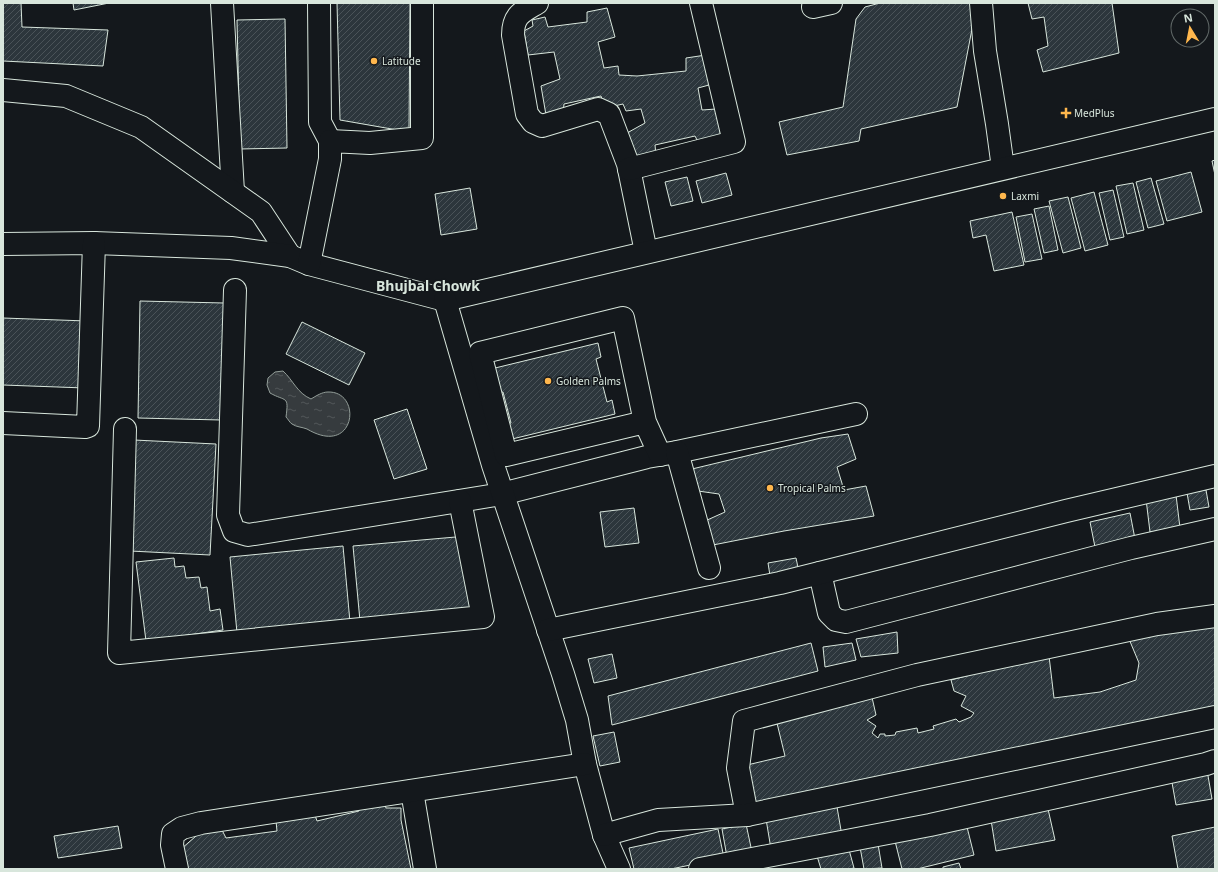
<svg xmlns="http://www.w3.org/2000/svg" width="1218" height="872" viewBox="0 0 1218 872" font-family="'Noto Sans',sans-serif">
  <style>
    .water { fill: url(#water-ripples); stroke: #939e99 }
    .building { fill: url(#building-hatch); stroke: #d8e6dc }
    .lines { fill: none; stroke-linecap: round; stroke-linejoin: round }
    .minor-casing { stroke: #d8e6dc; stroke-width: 24 }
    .minor { stroke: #14181c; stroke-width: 22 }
    .poi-dot { fill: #ffb74d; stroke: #14181c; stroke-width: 1.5 }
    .labels { text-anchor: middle; stroke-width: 3; stroke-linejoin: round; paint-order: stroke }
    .poi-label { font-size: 10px; fill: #d8e6dc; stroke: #14181c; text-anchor: start }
    .district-label { font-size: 14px; font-weight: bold; fill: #d8e6dc; stroke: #14181c }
  </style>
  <defs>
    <pattern id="water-ripples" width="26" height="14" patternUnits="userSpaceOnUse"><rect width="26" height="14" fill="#363b3e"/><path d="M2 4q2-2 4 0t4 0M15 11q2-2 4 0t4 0" fill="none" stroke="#525759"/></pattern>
    <pattern id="building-hatch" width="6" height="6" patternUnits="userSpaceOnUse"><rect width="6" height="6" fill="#2c363c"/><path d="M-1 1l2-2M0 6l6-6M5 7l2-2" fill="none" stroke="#4a5358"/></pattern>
  </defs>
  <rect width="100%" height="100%" fill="#14181c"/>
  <!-- water -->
  <path class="water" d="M283 371C293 380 297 393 311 399 316 396 322 392 328 392 363 391 356 458 307 429 302 427 296 427 292 424 290 423 288 419 286 417 289 395 286 402 270 393L267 385 268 378 275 372Z"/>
  <!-- building -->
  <g class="building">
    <path d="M3 3H21L22 27 108 30 103 66 3 61Z"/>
    <path d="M73 3H109L74 10Z"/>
    <path d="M337 3H410L409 132 340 120Z"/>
    <path d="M880 3H977L957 107 861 129 859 141 787 155 779 122 843 107 856 19 865 7Z"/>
    <path d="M1028 3H1112L1119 53 1043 72 1037 50 1048 46 1044 17 1032 19Z"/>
    <path d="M607 8 615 37 598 42 604 68 618 66 619 75 637 76 686 71V58L706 55 709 85 698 88 702 110 716 109 721 136 701 148 695 136 655 145 656 155 635 158 627 133 645 123 641 109 626 111 623 104 605 108 601 96 564 104 563 113 546 115 541 86 560 79 554 52 528 55 524 31 533 26 532 20 545 17 548 27 587 22V12Z"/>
    <path d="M285 19 287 148 240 149 237 20Z"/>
    <path d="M1215 160V175L1212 161Z"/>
    <path d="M1191 172 1202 212 1167 221 1156 181Z"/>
    <path d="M726 173 732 195 702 203 696 181Z"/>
    <path d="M687 177 693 201 671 206 665 182Z"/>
    <path d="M1151 178 1164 224 1148 228 1136 182Z"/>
    <path d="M1133 183 1144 230 1127 234 1116 186Z"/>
    <path d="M470 188 477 229 441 235 435 194Z"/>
    <path d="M1113 190 1124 237 1110 240 1099 193Z"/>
    <path d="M1094 192 1108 245 1085 251 1071 198Z"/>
    <path d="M1068 197 1081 248 1063 253 1049 201Z"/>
    <path d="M1049 206 1058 250 1044 253 1034 209Z"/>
    <path d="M1012 212 1024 265 994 271 986 235 973 238 970 221Z"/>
    <path d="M1032 214 1042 259 1025 262 1016 217Z"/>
    <path d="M140 301 224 303 221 420 138 418Z"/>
    <path d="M3 318 87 321 85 388 3 385Z"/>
    <path d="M302 322 365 353 349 385 286 354Z"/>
    <path d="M598 343 601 357 596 359 607 402 612 400 615 414 508 440 504 425 511 423 503 392 497 394 491 369Z"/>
    <path d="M407 409 427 469 394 479 374 420Z"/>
    <path d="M848 434 856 459 837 467 844 490 866 486 874 516 784 531 713 545 705 521 725 512 719 494 698 491 692 469 821 438Z"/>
    <path d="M134 440 216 444 210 555 130 551Z"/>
    <path d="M1206 490 1209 507 1190 510 1187 493Z"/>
    <path d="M1176 495 1180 528 1150 532 1146 499Z"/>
    <path d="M634 508 639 543 605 547 600 512Z"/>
    <path d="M1130 513 1135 539 1095 547 1090 522Z"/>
    <path d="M467 536 473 612 360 621 353 546Z"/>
    <path d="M343 546 350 622 237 633 230 557Z"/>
    <path d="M174 558 175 567 184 566 186 578 199 577 201 588 207 587 210 611 220 609 223 630 146 641 136 562Z"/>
    <path d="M796 558 800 577 771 582 768 563Z"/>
    <path d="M1215 626V709L756 809 747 765 785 756 775 715 871 693 876 715 867 720 876 726 872 733 878 738 880 734H885V736L895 735 896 732 917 728 918 733 934 729 933 726 956 719 959 722 971 717 974 713 961 706 966 696 954 691 951 680 970 675 969 671 1049 656 1054 698 1100 692 1136 680 1139 663 1129 639Z"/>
    <path d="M897 632 898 653 861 657 856 639Z"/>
    <path d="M811 643 818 671 612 725 608 696Z"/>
    <path d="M852 643 856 660 825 667 823 647Z"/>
    <path d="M612 654 617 678 594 683 588 659Z"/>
    <path d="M614 732 620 762 600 766 593 736Z"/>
    <path d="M1207 770 1212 799 1176 805 1171 777Z"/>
    <path d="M383 799 386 808H401V820L411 869H185L181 849 203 830 221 828 226 838 277 831 276 821 315 815 317 821 359 811 361 801Z"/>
    <path d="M837 807 842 836 771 849 766 819Z"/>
    <path d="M1048 809 1055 840 996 851 991 820Z"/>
    <path d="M965 819 974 855 917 869H902L894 837Z"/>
    <path d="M746 824 752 852 727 857 722 829Z"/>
    <path d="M118 826 122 848 58 858 54 836Z"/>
    <path d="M1215 827V869H1178L1172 836Z"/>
    <path d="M718 829 724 858 671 869H634L629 848Z"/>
    <path d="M878 844 882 868 864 869 860 847Z"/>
    <path d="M848 846 854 868 849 869H821L817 856Z"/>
    <path d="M959 863 961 869H943V867Z"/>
  </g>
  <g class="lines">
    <defs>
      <g id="minor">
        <path d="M222 3 233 192"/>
        <path d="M319 3 320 122 330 141"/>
        <path d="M537 3C522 12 513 15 513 35L527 114 533 122 542 126 598 109 609 114 628 164 646 252"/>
        <path d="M981 3 985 51 997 124 1003 168"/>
        <path d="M813 7 831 3"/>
        <path d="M3 90 66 96 141 127 261 212 290 256"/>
        <path d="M629 169 734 142 701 3"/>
        <path d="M3 244 94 243 231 248 290 256 309 264 445 300 1215 119"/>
        <path d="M309 264 330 159V141L370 143 422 138V3"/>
        <path d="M235 290 228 515 234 531 248 535 502 494 647 457 677 452 856 414"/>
        <path d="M445 300 493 465 563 674 577 720 585 764 604 835 619 869"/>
        <path d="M645 422 506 455 480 353 623 318 645 422 660 455"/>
        <path d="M3 423 85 427 88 426 94 243"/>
        <path d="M125 429 119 653 483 617 460 501"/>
        <path d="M677 452 709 568"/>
        <path d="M820 573 829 613 836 620 846 622 1131 548 1215 529"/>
        <path d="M548 630 780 583 1066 511 1215 476"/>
        <path d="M412 791 425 869"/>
        <path d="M747 815 738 768 744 721 917 675 1157 624 1215 616"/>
        <path d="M604 835 658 820 747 815 1215 717"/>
        <path d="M177 869 172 845 173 834 182 828 201 823 585 764"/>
        <path d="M700 869 930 825 1206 764 1215 761"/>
      </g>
    </defs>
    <!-- minor casing -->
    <use href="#minor" class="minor-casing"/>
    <!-- minor -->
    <use href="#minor" class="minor"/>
  </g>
  <!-- markers -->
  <g class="poi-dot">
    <circle cx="374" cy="61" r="4"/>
    <path d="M1064 107h4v4h4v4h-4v4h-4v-4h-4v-4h4z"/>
    <circle cx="1003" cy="196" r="4"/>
    <circle cx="548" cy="381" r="4"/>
    <circle cx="770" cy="488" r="4"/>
  </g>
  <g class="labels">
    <!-- poi labels -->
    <g class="poi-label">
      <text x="382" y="65">Latitude</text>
      <text x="1074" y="117">MedPlus</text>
      <text x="1011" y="200">Laxmi</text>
      <text x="556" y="385">Golden Palms</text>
      <text x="778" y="492">Tropical Palms</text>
    </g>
    <!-- district labels -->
    <g class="district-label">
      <text x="428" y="291">Bhujbal Chowk</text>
    </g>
  </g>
  <!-- border -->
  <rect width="1218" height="872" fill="none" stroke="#d8e6dc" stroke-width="8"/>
  <!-- north arrow -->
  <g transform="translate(1190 28) rotate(350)"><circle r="19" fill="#14181c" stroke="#626a69"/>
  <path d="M0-3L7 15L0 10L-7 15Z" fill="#ffb74d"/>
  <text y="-6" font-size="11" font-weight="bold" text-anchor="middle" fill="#d8e6dc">N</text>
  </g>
</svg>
